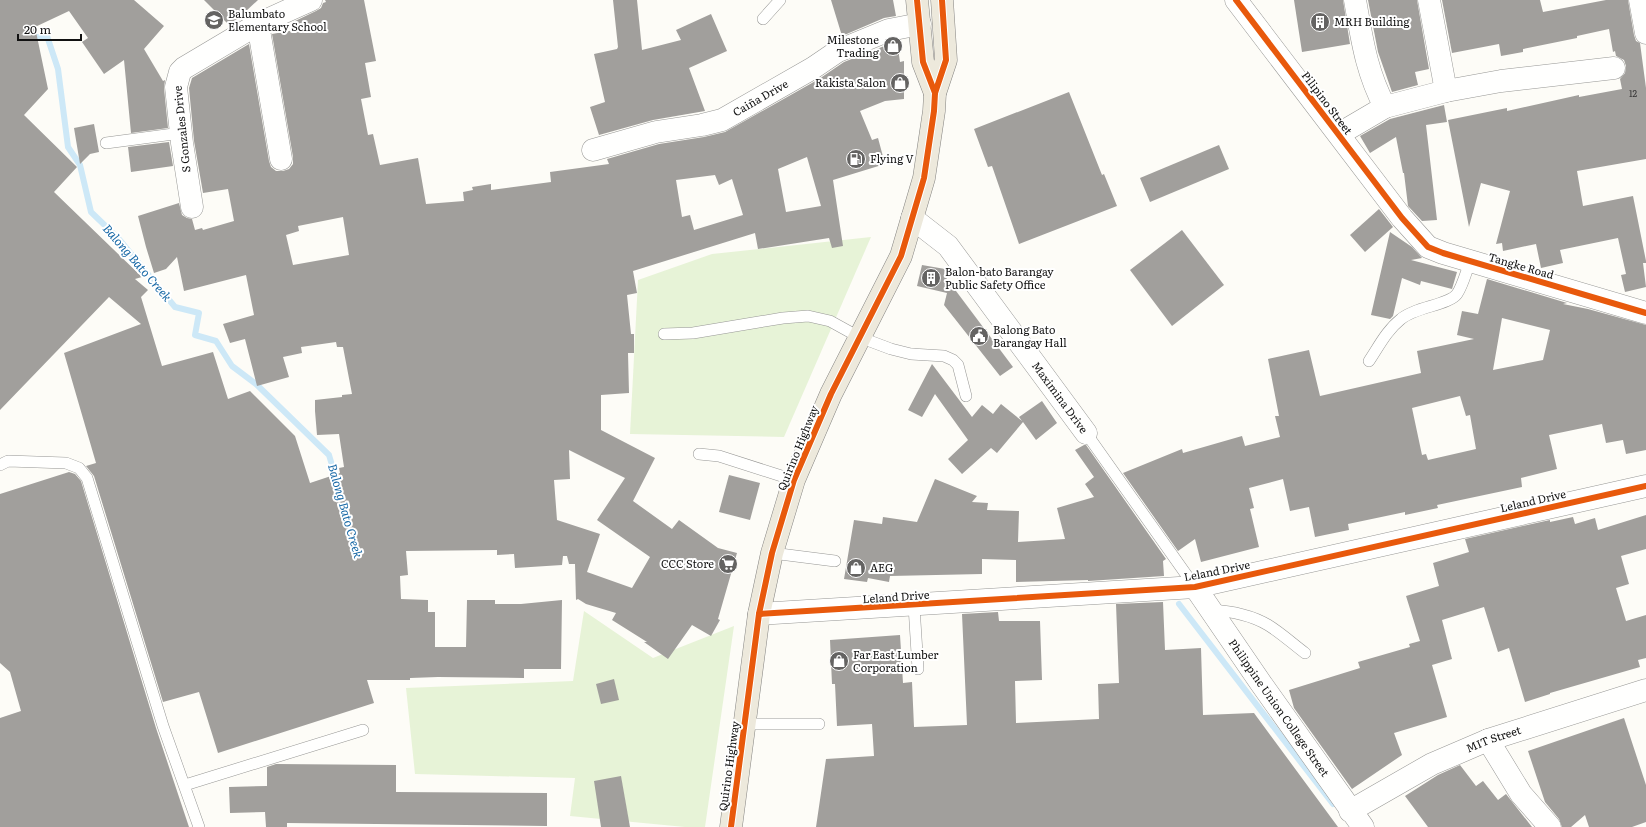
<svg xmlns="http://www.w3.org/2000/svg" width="1646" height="827" viewBox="0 0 1646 827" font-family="Literata,serif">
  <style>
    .green { fill: #e7f3d7 }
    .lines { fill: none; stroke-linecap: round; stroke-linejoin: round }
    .stream { stroke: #cde8f7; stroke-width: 6 }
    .building { fill: #a19f9c; fill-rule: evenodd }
    .service-casing { stroke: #979795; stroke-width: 12 }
    .minor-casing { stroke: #979795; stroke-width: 23 }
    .primary-casing { stroke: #858482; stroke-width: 23 }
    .service { stroke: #fffffe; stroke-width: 11 }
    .minor { stroke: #fffffe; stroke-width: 22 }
    .primary { stroke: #ede9dc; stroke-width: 22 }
    .cycleway-casing { stroke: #fff; stroke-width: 8 }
    .cycleway { stroke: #e8590c; stroke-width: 6 }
    .labels { text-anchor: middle; stroke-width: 4; stroke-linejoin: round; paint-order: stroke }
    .number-label { font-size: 9px; fill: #353434 }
    .poi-label { font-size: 11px; fill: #111; stroke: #fff; text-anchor: start }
    .street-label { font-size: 11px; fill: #111; stroke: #fff }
    .water-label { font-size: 12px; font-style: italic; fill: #1768a6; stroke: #fff }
  </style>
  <rect width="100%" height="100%" fill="#fdfcf7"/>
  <!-- green -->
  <g class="green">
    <path d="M871 237 784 437 630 434 638 280 712 254Z"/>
    <path d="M584 611 653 658 734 626 705 827H685L570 816 575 778 415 774 406 688 573 681Z"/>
  </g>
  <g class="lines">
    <!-- stream -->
    <g class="stream">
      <path d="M29 38 47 36 58 69 68 147 80 165 91 212 118 238 175 307 199 313 195 335 216 341 232 366 256 384 329 455 337 482"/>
      <path d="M1179 604 1333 804"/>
    </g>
  </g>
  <!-- building -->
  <g class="building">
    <path d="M0 0H134L164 26 144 49 163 81 165 80 164 88 168 128 131 133 124 60 104 74 82 42 88 38 69 11 35 27 48 89 24 115 77 167 54 192 142 277 135 279 148 290 141 297 162 366 213 352 228 399 250 391 295 436 310 483 340 473 339 468 344 467 339 434 317 435 315 411V400L342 397V395L352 394 343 347H337L336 342 301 347 302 353 283 357 289 377 257 386 245 339 230 343 223 324 254 315 246 275 184 291 177 257 166 269 154 273 146 247 138 216 179 203 182 215 187 218 192 219 195 230 202 228 203 230 234 221 228 189 203 193 194 141 189 88 192 78 249 44 269 161 271 167 276 171H283L289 169 293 164V157L272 34 295 30 293 22 316 11 321 8 323 3 326 2 325 0H364L376 61 365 63 371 97 361 99 368 135 373 134 380 165 418 158 426 204 464 201 463 192 473 190 472 187 491 184V190L551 182 550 172 609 164 607 159 659 144 704 137 725 132 819 79 844 62 897 41 900 62 904 61V99L885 101 860 111 872 140 878 138 885 164 833 180 843 246 832 248 829 238 758 249 755 233 633 271 637 293 627 295 631 334H634V353H628L629 393 601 395V430L655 458 633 501 672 529 679 520 718 548 737 553 718 619 720 620 711 636 692 625 668 659 644 642H647L612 620 616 613 586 604 578 599 576 600 575 564H569L567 556H563L562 565 515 568 514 554 497 555V550L406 551 408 575 400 576 401 599 428 600V612H435V647H466L467 600H495V604H521L562 600 561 669H524V678L438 677 410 678V680H367L374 703 218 753 199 692 163 702 94 476 86 466 96 463 64 353 141 324 109 297 0 410ZM807 157 821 206 786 212 778 169ZM715 175 719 185 732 179 743 215 694 230 690 215 682 217 676 180ZM343 217 349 255 293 265 286 235 299 231 298 226ZM569 450 625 478 597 520 650 557 632 588 587 572 600 534 557 520 554 480 570 479Z"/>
    <path d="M204 0H258L230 26Z"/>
    <path d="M613 0H637L642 50 681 40 676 30 711 14 727 51 689 68 705 111 653 120 599 135 590 107 605 102 594 54 617 49 618 47Z"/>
    <path d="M831 0H893L896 16 884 18 842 36Z"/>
    <path d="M1294 0H1343L1350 44 1302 52Z"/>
    <path d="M1368 0H1417L1429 69 1415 72 1418 85 1392 92 1378 52Z"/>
    <path d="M1442 0H1540L1543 12 1606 0H1628L1634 35 1636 41 1640 43 1646 88V159L1577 171 1583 206 1633 196 1646 261V263H1643L1646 287 1625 292 1621 275 1626 274 1618 238 1560 250 1563 263 1541 268 1536 244 1503 251 1502 243 1496 244 1510 191 1481 183 1469 227 1448 120 1507 108V111L1579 95V97L1622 89 1620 79 1625 73 1626 66 1624 60 1616 56 1615 51 1613 52 1609 29 1577 36V38L1523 49V52L1501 56 1499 44 1452 53Z"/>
    <path d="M1069 92 1102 175 1104 174 1117 206 1019 244 992 166 988 167 974 129Z"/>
    <path d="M1444 105 1447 122 1426 125 1437 220 1422 221 1408 206 1404 173H1403L1396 137 1370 153 1360 136 1390 119Z"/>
    <path d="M94 124 99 152 90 154 80 164 74 128Z"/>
    <path d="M169 142 173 166 131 172 128 147Z"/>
    <path d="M1219 145 1229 169 1150 202 1140 178Z"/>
    <path d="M1379 209 1393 227 1365 252 1350 235Z"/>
    <path d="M1182 230 1224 285 1172 326 1130 270Z"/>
    <path d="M1390 232 1412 247 1422 258 1411 260 1457 272 1452 289 1421 281 1420 285 1402 278 1393 316 1390 319 1371 315Z"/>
    <path d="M922 265 945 269 944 275 1013 367 1000 376 944 305 947 293 917 286Z"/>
    <path d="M1487 279 1567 303 1563 304 1588 309 1646 325V450L1626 454 1623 440 1606 443 1602 424 1549 435 1557 469 1521 478 1522 487 1437 505 1438 508 1405 515V512L1348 524 1349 530 1315 537 1309 507 1290 511 1283 479 1249 488 1254 508 1250 509 1259 547 1201 562 1195 539 1178 551 1123 473 1182 449 1183 453 1242 436 1245 446 1280 437 1275 416H1279L1268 359 1309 350 1320 396 1421 373 1417 351 1474 339 1457 335 1462 311 1478 314ZM1502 318 1550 330 1543 360 1493 370ZM1460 396 1466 416 1470 415 1476 449 1428 460 1426 454 1422 455 1412 408Z"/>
    <path d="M932 364 972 417 982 405 993 414 1001 404 1022 421 1019 417 1042 401 1057 423 1036 440 1023 422 997 453 991 448 962 474 948 459 968 440 935 394 922 417 908 410Z"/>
    <path d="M1084 445H1086L1166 559 1163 561 1164 576 1088 581V580L1016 582V560L982 559V574L890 576 889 582 868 578 867 582 844 579 854 520 882 524 883 517 917 522 935 479 977 496 972 502 988 503 987 510 1019 511 1018 542 1065 539 1057 508 1094 497 1085 484 1094 477 1075 450Z"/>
    <path d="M69 472 75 474 81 481 156 728 189 827H0V718L21 711 10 672 0 663V494Z"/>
    <path d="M729 475 760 483 750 520 719 512Z"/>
    <path d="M1646 515V549L1621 556 1629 584 1616 588 1626 621 1646 615V658L1638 660 1640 667 1550 693V694L1525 702 1509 648 1498 652 1484 607 1442 620 1452 659 1432 665 1447 717 1394 733 1402 755 1352 789 1294 708 1289 690 1360 668 1358 662 1410 647 1409 644 1420 641 1406 596 1439 586 1433 563 1469 552 1465 539 1550 520V522L1573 517 1575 524 1595 518 1598 530Z"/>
    <path d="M1163 602 1165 650 1201 648 1203 715 1254 713 1338 827H816L826 759 874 756 872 724 837 726 835 684H832L830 640 900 635 903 683 912 682 914 727 967 725 962 614 998 612 999 621H1040L1042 680 1015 681 1016 723 1099 719 1098 684 1119 683 1116 604Z"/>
    <path d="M614 679 619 700 601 704 596 684Z"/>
    <path d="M1624 718 1646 785V822L1632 827H1589L1585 815 1571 827H1562L1559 819 1545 802 1528 751Z"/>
    <path d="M276 764 396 765V792L547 793V826L287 823V827H266L265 812 230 813 229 787 267 786V767Z"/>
    <path d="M1460 765 1476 786 1483 781 1498 800 1506 794 1532 827H1428L1405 796 1438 775Z"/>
    <path d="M621 776 630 827H601L594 781Z"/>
  </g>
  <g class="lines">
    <defs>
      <g id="service">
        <path d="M763 19 780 0"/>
        <path d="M106 143 181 133"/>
        <path d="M664 334 693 333 783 318 808 316 830 321 859 337 891 349 911 354 944 356 953 360 958 365 966 396"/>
        <path d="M1369 361C1379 346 1387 330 1401 319 1415 307 1449 305 1457 294 1463 285 1466 272 1470 262"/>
        <path d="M1086 433 1195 587"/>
        <path d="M699 454 719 456 794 480"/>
        <path d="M0 465 8 461 66 463 79 468 87 478 163 726 199 827"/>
        <path d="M772 553 835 561"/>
        <path d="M914 606 918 669"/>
        <path d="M1211 610C1230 611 1251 615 1268 625 1281 633 1293 644 1305 653"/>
        <path d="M745 724H819"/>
        <path d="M185 785 363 730"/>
      </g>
      <g id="minor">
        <path d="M1236 0 1402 218 1428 247 1443 253 1646 313"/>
        <path d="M1355 0C1362 39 1366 71 1385 107"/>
        <path d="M1429 0 1446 91"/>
        <path d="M1640 0 1646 33"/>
        <path d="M258 24 281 159"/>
        <path d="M1339 134 1385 107 1446 91 1501 81 1614 68"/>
        <path id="s1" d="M593 150 656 132 702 125 722 120 813 68 838 51 889 30 920 24"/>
        <path d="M192 207 182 143 176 87 180 72 184 68 258 24 311 0"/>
        <path id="s2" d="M912 218 948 246 1086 433"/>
        <path id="s3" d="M1195 587 1260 682 1363 827"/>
        <path d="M759 614 1195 587 1646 486"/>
        <path d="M1488 740 1521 794 1550 827"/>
        <path id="s4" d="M1350 811 1432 764 1488 740 1646 690"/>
      </g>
      <g id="primary">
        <path d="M917 0 923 62 935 93"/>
        <path d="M731 827 759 614 772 553 794 480 831 394 901 256 924 178 934 111 935 93 946 60 942 0"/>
      </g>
    </defs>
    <!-- service casing -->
    <use href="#service" class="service-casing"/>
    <!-- minor casing -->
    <use href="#minor" class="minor-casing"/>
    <!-- primary casing -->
    <use href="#primary" class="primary-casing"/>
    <!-- service -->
    <use href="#service" class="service"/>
    <!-- minor -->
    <use href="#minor" class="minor"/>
    <!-- primary -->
    <use href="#primary" class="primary"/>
    <defs>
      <g id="cycleway">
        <path d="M917 0 923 62 935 93"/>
        <path d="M1236 0 1402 218 1428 247 1443 253 1646 313"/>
        <path d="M759 614 1195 587 1646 486"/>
        <path d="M731 827 759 614 772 553 794 480 831 394 901 256 924 178 934 111 935 93 946 60 942 0"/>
      </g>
    </defs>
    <!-- cycleway casing -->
    <use href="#cycleway" class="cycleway-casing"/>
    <!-- cycleway -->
    <use href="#cycleway" class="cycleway"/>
  </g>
  <!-- icons -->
  <defs>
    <symbol id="school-disc" viewBox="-11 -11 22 22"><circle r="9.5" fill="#646362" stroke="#fff"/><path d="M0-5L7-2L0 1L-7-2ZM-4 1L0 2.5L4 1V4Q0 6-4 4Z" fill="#fff"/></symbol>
    <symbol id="building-disc" viewBox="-11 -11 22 22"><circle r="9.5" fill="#646362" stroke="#fff"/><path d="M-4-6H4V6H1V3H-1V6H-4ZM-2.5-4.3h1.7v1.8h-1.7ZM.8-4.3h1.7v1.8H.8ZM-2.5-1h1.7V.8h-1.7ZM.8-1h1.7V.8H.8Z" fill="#fff"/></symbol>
    <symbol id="shop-disc" viewBox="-11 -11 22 22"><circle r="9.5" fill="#646362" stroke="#fff"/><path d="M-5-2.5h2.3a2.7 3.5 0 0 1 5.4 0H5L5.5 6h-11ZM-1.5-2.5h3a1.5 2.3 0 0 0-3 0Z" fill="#fff"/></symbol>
    <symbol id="fuel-disc" viewBox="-11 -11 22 22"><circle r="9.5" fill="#646362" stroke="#fff"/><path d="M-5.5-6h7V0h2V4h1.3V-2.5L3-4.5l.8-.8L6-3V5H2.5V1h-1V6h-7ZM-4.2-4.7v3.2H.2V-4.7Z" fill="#fff"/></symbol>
    <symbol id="civic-disc" viewBox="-11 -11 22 22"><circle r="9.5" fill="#646362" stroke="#fff"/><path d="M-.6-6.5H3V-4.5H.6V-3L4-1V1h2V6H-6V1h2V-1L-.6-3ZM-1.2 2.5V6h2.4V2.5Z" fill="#fff"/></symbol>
    <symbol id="supermarket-disc" viewBox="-11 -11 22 22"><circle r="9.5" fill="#646362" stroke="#fff"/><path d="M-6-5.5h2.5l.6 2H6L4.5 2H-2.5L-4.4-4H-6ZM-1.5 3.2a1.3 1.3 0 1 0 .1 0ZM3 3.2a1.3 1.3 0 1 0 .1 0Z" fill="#fff"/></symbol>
  </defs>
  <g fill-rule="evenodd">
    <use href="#school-disc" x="203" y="9" width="22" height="22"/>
    <use href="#building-disc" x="1309" y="11" width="22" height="22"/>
    <use href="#shop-disc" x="882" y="35" width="22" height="22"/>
    <use href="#shop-disc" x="889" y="72" width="22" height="22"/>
    <use href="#fuel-disc" x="845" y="148" width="22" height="22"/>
    <use href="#building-disc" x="920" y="267" width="22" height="22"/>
    <use href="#civic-disc" x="968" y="325" width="22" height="22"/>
    <use href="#supermarket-disc" x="717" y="553" width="22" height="22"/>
    <use href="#shop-disc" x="845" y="557" width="22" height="22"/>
    <use href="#shop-disc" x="828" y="650" width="22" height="22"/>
  </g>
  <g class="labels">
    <!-- number labels -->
    <g class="number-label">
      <text x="1633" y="97">12</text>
    </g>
    <!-- poi labels -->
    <g class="poi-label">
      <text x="228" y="18">Balumbato<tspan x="228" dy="13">Elementary School</tspan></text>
      <text x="1334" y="26">MRH Building</text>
      <text x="879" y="44" text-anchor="end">Milestone<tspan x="879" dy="13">Trading</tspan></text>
      <text x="886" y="87" text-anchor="end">Rakista Salon</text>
      <text x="870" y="163">Flying V</text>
      <text x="945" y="276">Balon-bato Barangay<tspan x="945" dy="13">Public Safety Office</tspan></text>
      <text x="993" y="334">Balong Bato<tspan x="993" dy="13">Barangay Hall</tspan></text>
      <text x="714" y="568" text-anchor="end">CCC Store</text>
      <text x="870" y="572">AEG</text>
      <text x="853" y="659">Far East Lumber<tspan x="853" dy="13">Corporation</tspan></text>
    </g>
    <!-- street labels -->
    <g class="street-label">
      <text dy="4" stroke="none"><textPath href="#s1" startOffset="177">Caiña Drive</textPath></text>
      <text transform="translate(1327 103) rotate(53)" y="4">Pilipino Street</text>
      <text transform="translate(182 129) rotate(-96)" y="4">S Gonzales Drive</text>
      <text transform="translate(1521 266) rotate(16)" y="4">Tangke Road</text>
      <text dy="4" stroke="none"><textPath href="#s2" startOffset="234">Maximina Drive</textPath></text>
      <text transform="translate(798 448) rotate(-68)" y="4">Quirino Highway</text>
      <text transform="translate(1533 501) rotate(-13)" y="4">Leland Drive</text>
      <text transform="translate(1217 571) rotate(-11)" y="4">Leland Drive</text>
      <text transform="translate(896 597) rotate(-4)" y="4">Leland Drive</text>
      <text dy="4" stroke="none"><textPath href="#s3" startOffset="147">Philippine Union College Street</textPath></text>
      <text dy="4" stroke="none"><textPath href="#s4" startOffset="161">MIT Street</textPath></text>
      <text transform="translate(729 766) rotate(-82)" y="4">Quirino Highway</text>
    </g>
    <!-- water labels -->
    <g class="water-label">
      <text transform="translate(137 263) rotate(49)" y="4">Balong Bato Creek</text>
      <text transform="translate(345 511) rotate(74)" y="4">Balong Bato Creek</text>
    </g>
  </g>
  <!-- scale -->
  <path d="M18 34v6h63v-6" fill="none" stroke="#111111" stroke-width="2"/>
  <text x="24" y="34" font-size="12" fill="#111111" stroke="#ffffff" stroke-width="3" paint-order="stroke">20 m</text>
</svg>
